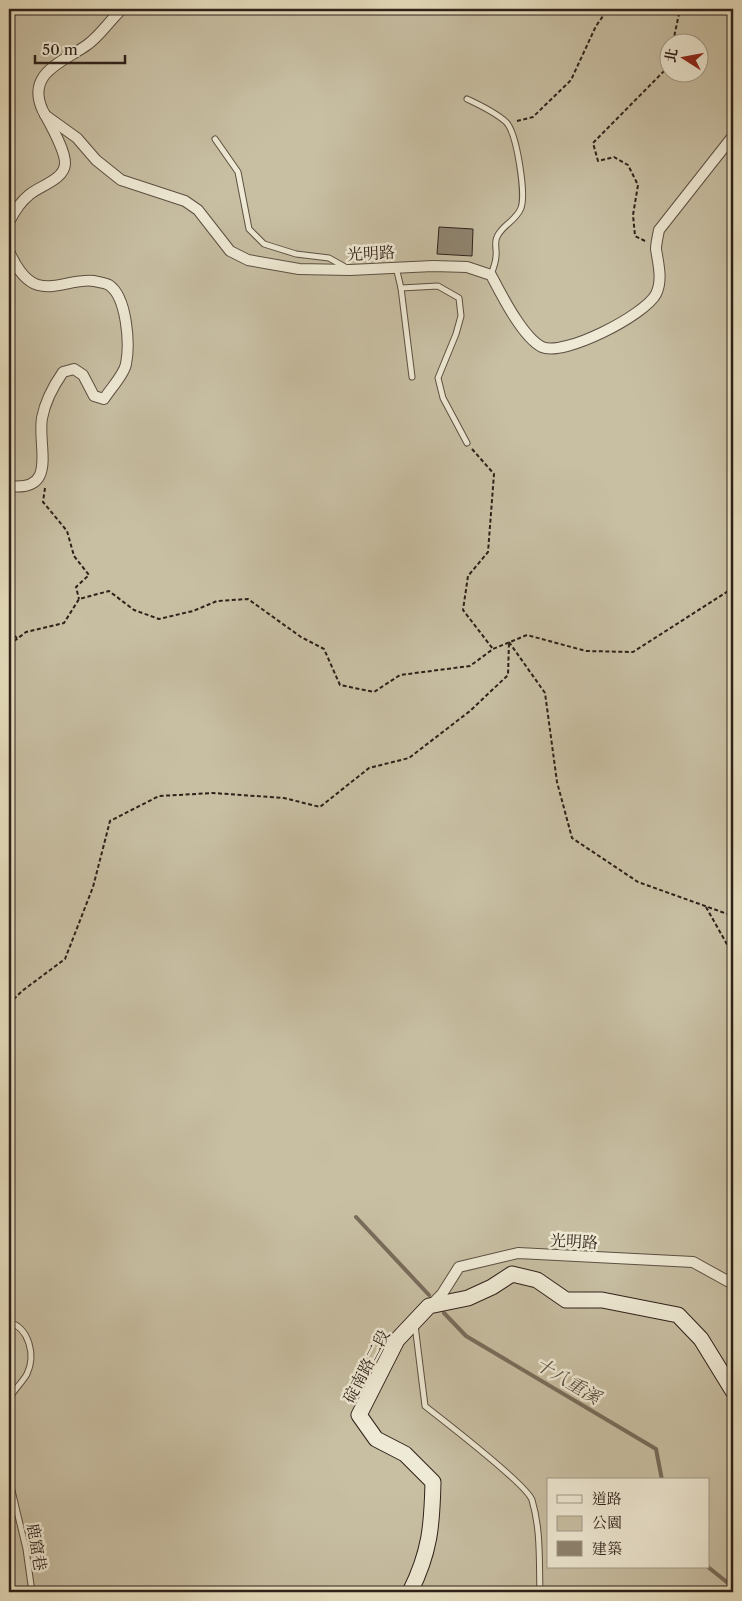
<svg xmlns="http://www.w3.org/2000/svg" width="742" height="1601" viewBox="0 0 742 1601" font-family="'Libre Caslon Text','Noto Serif TC',serif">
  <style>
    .green { fill: #c8bfa3; stroke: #7c705e; fill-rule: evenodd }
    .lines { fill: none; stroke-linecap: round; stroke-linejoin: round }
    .stream { stroke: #786c5b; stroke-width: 4 }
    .building { fill: #8f8470; stroke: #2f211a }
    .lane-casing { stroke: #5d5043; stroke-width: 7 }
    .street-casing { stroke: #5d5043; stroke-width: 12 }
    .secondary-casing { stroke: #2f211a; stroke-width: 17 }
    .path { stroke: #2f211a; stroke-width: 2; stroke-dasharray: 4 2.5; stroke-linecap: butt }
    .lane { stroke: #efead5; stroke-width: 5 }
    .street { stroke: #efead5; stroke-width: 10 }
    .secondary { stroke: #efead5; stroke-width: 15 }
    .labels { text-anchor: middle; stroke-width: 5; stroke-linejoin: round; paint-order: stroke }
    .street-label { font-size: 16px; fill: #2f211a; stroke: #efead5 }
    .water-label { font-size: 18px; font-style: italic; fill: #594d40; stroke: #efead5 }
  </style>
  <rect width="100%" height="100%" fill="#e7dfbf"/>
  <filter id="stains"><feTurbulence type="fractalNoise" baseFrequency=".004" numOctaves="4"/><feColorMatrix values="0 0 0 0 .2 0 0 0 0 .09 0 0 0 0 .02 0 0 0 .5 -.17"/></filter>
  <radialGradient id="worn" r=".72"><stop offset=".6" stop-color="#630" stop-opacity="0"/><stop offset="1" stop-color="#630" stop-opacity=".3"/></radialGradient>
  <!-- green -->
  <path class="green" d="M9 9H733V1592H9ZM670 42H700V72H670ZM548 1480H708V1567H548Z"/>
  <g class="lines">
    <!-- stream -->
    <g class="stream">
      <path d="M356 1217 429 1295"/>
      <path d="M444 1313 466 1336 656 1449 662 1480"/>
      <path d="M708 1567 733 1587"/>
    </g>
  </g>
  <!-- building -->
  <path class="building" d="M439 227 473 229 472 256 437 254Z"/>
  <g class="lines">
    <defs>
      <g id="lane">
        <path d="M467 99C480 105 495 112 506 122 517 133 526 194 521 208 516 221 502 225 497 237 494 242 497 251 496 256 496 262 493 269 491 275"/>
        <path d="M215 139 238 172 249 229 264 244 296 254 329 258 345 267"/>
        <path d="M396 267 401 288 438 286 459 298 461 316 456 334 438 378 443 398 467 443"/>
        <path d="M401 288 412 377"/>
        <path d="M9 1322C29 1328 36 1355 27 1374 22 1383 13 1390 9 1400"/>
        <path d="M415 1325 425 1406C443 1420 527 1485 532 1500 541 1530 539 1562 540 1592"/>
        <path d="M9 1478 26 1549 32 1592"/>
      </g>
      <g id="street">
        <path d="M45 115 77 138 96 160 121 180 185 201 198 210 230 251 248 260 299 269 350 270 433 266 467 267 491 275C501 294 523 338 542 347 564 357 645 315 656 294 663 280 658 263 656 249 656 243 658 236 659 230L733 136"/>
        <path d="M9 222C14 212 19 203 29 195 39 186 64 180 65 164 66 151 49 122 43 111 25 73 63 62 87 45 100 36 110 20 122 9"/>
        <path d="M9 251C14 263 24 281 38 285 56 290 76 278 94 281 98 282 106 283 109 285 127 297 130 344 126 364 124 375 110 389 104 399L94 396 83 375 74 369 63 372C54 385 45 402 42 418 37 446 59 492 9 486"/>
        <path d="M430 1306 442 1294 459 1267 518 1253 693 1262 733 1284"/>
      </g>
      <path id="secondary" d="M410 1592C430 1552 432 1526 433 1482L405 1454 376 1439 359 1415 397 1340 429 1306 468 1298 492 1287 512 1274 537 1280 566 1300H602L678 1315 701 1339 733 1391"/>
    </defs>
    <!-- lane casing -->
    <use href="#lane" class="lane-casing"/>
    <!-- street casing -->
    <use href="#street" class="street-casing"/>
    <!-- secondary casing -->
    <use href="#secondary" class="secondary-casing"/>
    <!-- path -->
    <g class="path">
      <path d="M673 42 680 9"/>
      <path d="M517 121 533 117 571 80 596 26 608 9"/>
      <path d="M645 241 635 236 633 215 638 185 628 165 614 157 598 161 593 143 666 69 670 56"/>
      <path d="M472 449 494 474 488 552 468 576 463 610 493 649"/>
      <path d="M45 488 43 502 67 531 74 556 89 575 76 587 79 599"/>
      <path d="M9 631 18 639"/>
      <path d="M509 642 545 693 557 782 572 838 638 882 733 916"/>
      <path d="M9 645 26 632 64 623 79 599 109 591 134 610 159 619 193 611 217 601 248 599 301 637 324 649 340 685 374 692 400 675 470 666 493 649 527 635 586 651 633 652 733 588"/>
      <path d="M706 907 733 955"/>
      <path d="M9 1004 22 991 65 959 93 887 110 821 159 796 213 793 284 798 320 807 369 768 409 758 470 711 508 675 509 642"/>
    </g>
    <!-- lane -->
    <use href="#lane" class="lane"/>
    <!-- street -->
    <use href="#street" class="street"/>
    <!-- secondary -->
    <use href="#secondary" class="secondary"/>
  </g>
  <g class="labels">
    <!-- street labels -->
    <g class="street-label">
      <text transform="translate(371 253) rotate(-3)" y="6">光明路</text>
      <text transform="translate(574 1241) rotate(3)" y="6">光明路</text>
      <text transform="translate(366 1366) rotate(-62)" y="6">碇南路二段</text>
      <text transform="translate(37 1547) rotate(80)" y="6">鹿窟巷</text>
    </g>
    <!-- water labels -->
    <g class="water-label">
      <text transform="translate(568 1381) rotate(31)" y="6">十八重溪</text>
    </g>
  </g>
  <!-- margin -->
  <rect width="742" height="1601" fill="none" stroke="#e7dfbf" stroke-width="30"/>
  <rect x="10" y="10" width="722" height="1581" fill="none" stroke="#2f211a" stroke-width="2.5"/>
  <rect x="15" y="15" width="712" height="1571" fill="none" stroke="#2f211a"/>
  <!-- legend -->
  <rect x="547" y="1478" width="162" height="90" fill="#efead5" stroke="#a29a8a"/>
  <rect x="557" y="1495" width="25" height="8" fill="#efead5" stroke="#a29a8a"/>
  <text x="592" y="1504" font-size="15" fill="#2f211a">道路</text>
  <rect x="557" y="1516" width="25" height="15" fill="#c8bfa3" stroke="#a29a8a"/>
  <text x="592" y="1528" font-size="15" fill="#2f211a">公園</text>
  <rect x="557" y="1541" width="25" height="15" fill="#8f8470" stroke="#a29a8a"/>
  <text x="592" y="1554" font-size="15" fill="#2f211a">建築</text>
  <!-- north arrow -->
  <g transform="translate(684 58) rotate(281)"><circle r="24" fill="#efead5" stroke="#a29a8a"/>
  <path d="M0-4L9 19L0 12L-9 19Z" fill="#8f2418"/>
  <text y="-8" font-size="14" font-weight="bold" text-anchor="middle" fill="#2f211a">北</text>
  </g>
  <!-- scale -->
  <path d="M35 55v8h90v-8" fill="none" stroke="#2f211a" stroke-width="2.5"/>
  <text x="42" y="55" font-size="15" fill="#2f211a" stroke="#efead5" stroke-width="4" paint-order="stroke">50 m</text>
  <rect width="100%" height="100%" filter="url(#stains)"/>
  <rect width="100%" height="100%" fill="url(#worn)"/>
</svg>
